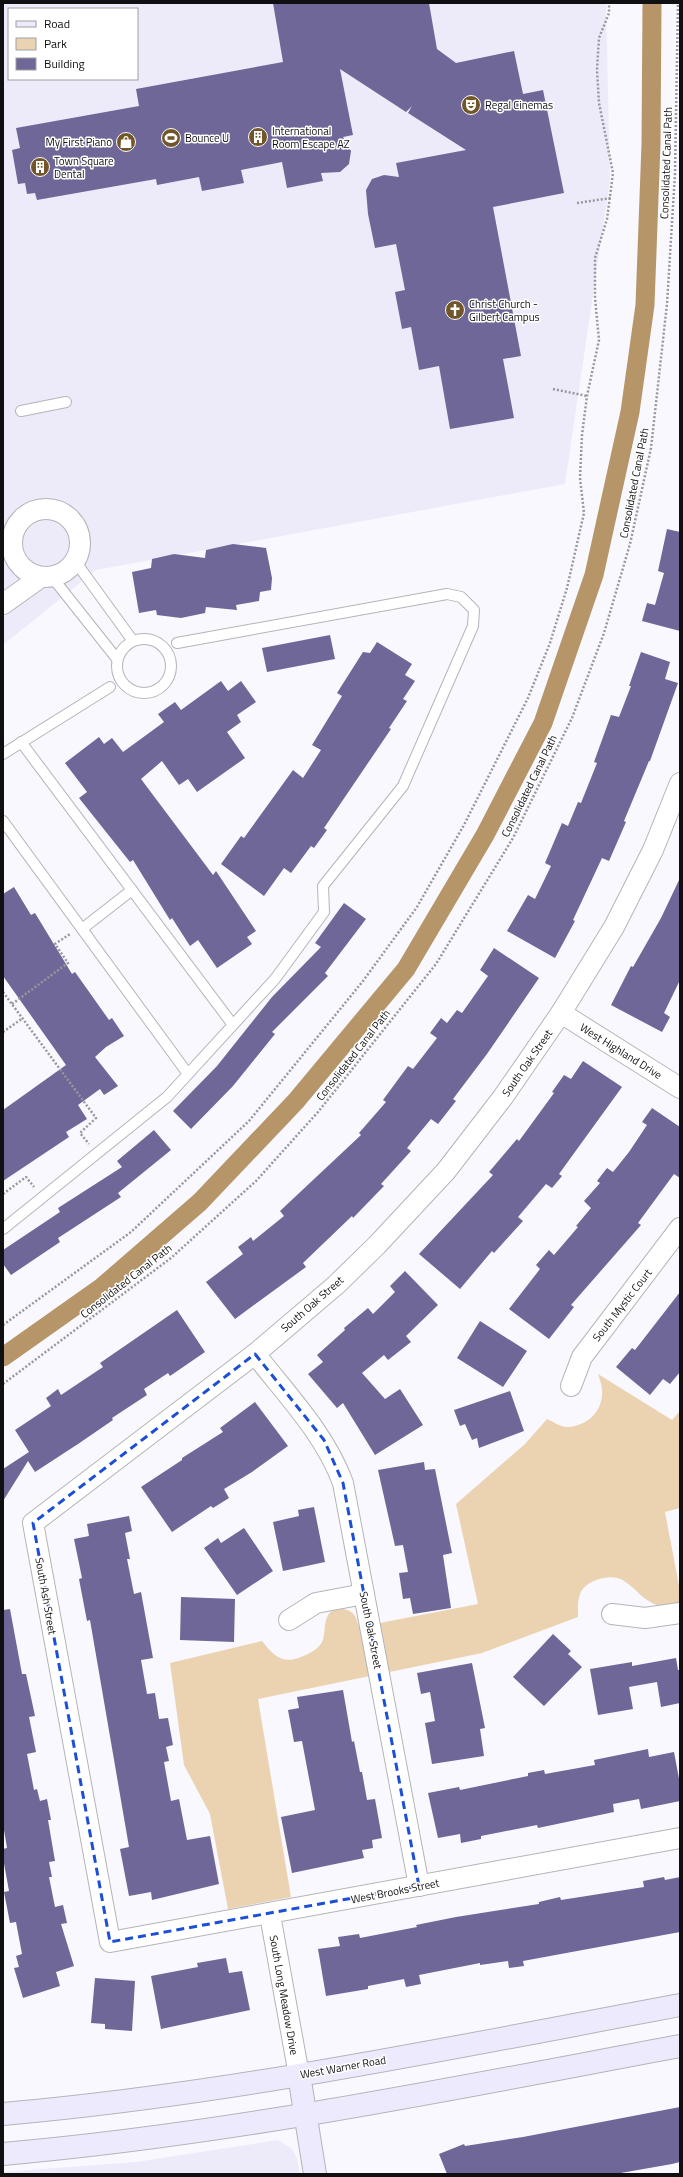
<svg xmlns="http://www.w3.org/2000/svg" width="683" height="2177" viewBox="0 0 683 2177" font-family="'Titillium Web',sans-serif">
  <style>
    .built { fill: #edebf9; fill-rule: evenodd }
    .green { fill: #ebd3b2 }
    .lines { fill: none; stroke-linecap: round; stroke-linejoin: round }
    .canal { stroke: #b69668; stroke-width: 19 }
    .building { fill: #6f6797 }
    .lane-casing { stroke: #b4b4b9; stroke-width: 12 }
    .street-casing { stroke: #b4b4b9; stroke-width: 22 }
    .secondary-casing { stroke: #b4b4b9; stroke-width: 24 }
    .path { stroke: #98979b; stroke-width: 2.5; stroke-dasharray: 2 2; stroke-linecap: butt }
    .lane { stroke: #fff; stroke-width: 10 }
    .street { stroke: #fff; stroke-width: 20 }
    .secondary { stroke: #eceafc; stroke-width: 22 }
    .marked { fill: none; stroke: #1d4ed8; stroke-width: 3; stroke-dasharray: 8 5; stroke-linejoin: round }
    .labels { text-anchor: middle; stroke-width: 3; stroke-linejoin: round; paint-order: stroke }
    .poi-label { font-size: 11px; fill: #101012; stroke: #fff; text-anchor: start }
    .street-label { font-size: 11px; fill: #101012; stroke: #fff }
  </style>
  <rect width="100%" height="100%" fill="#f9f8fe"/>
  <!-- built -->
  <g class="built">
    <path d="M3 3H606L610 180 565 484 96 570 3 645ZM9 9H137V79H9Z"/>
    <path d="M278 2140 292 2149 297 2158 300 2174H3V2172L136 2162Z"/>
  </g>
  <!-- green -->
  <path class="green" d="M598 1374 672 1420 680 1411V1508L665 1512 680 1591V1604C674 1605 665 1608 659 1606 643 1601 637 1589 624 1581 613 1573 590 1579 582 1590 577 1598 578 1607 578 1617L482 1653 258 1699 291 1897 228 1909 210 1814 184 1765 170 1663 262 1641C277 1660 285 1665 308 1654 312 1652 320 1647 322 1642 326 1634 323 1624 328 1615 334 1607 349 1607 355 1616 357 1619 357 1623 359 1627L478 1604 456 1504 525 1444 547 1419C554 1422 560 1427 568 1427 586 1426 601 1413 602 1395 603 1388 600 1380 598 1374Z"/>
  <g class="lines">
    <!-- canal -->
    <path class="canal" d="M3 1357 102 1287 200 1202 296 1101 406 969 485 835 543 723 594 575 630 412 645 305 651 144 652 3"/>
  </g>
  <!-- building -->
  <g class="building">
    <path d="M273 3H429L437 49 456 63 514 51 523 94 543 90 564 193 493 207 521 356 503 359 514 418 450 429 439 366 419 370 411 327 402 329 395 292 405 290 396 244 375 248 368 214 366 190 372 179 384 175 399 177 396 163 466 150 408 113 412 106 406 112 340 69 353 135 343 137 351 151 349 164 340 172 321 173 323 181 287 188 282 162 241 170 244 183 202 191 199 177 157 185 156 179 37 200 35 193 27 194 25 183 18 184 12 150 20 148 16 128 139 106 136 89 283 62Z"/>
    <path d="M667 529 680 532V631L642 621 647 603 655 605 664 573 658 571Z"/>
    <path d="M233 544 266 548 272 578 271 590 260 592 259 601 236 605 237 610 206 607 205 613 181 618 157 615 156 610 139 613 132 572 151 568 152 559 174 554 205 558 206 550Z"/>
    <path d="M330 635 335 659 267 672 262 648Z"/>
    <path d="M377 642 412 664 405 675 415 681 403 699 407 701 389 728 391 729 324 828 327 830 314 848 311 846 291 873 284 868 264 896 221 864 241 836 244 838 293 770 303 778 321 750 312 745 342 696 337 693 363 652 370 653Z"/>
    <path d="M641 652 670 662 665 679 678 683 650 761H649L624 821 626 822 609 861 602 858 573 920 575 921 555 958 507 931 528 895 535 899 551 866 545 863 562 823 568 826 578 802 581 803 597 763 594 762 611 715 619 717 631 686H629Z"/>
    <path d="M221 681 228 691 241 681 256 702 237 715 241 722 227 732 245 758 197 792 188 779 179 785 162 761 141 779 213 875 216 871 256 931 247 937 252 944 217 968 198 940 190 946 172 918 170 920 133 860 130 862 79 798 87 792 65 763 99 737 104 744 112 738 123 752 164 722 158 714 175 702 181 710Z"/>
    <path d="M680 878V980L664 1013 670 1017 662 1032 611 1005 631 966 633 967 661 918Z"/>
    <path d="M14 887 31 915 35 913 72 974 75 972 109 1020 112 1018 124 1036 106 1047 95 1057 118 1086 104 1095 100 1089 78 1105 87 1119 66 1132 69 1137 3 1181V1110L66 1065 3 976V894Z"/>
    <path d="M344 903 366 919 325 973 328 976 272 1032 275 1034 233 1086 191 1129 173 1111 217 1066 272 997 321 947 315 943Z"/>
    <path d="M494 948 539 978 487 1054 453 1099 456 1101 438 1124 431 1119 407 1148 411 1151 381 1184 384 1186 353 1218 352 1216 303 1263 306 1267 235 1319 206 1282 243 1254 238 1247 251 1237 253 1241 284 1216 280 1211 361 1135 359 1133 386 1102 383 1100 408 1066 413 1069 437 1038 430 1033 441 1018 447 1023 457 1010 462 1013 488 976 480 970Z"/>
    <path d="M583 1061 622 1087 559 1174 562 1176 552 1188 546 1184 518 1217 523 1221 494 1253 492 1251 460 1289 419 1254 493 1175 489 1172 517 1139 519 1141 554 1093 552 1092 564 1075 571 1079Z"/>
    <path d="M652 1108 680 1127V1178L674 1174 638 1223 641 1225 571 1305 574 1307 549 1339 509 1309 540 1269 536 1265 549 1250 554 1255 578 1227 576 1226 591 1208 584 1201 600 1183 597 1181 607 1168 613 1172 629 1152 647 1125 642 1122Z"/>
    <path d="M154 1130 171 1150 118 1193 121 1197 58 1238 60 1242 11 1275 3 1264V1250L60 1212 58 1208 122 1167 117 1161Z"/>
    <path d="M405 1271 438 1305 406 1336 411 1342 388 1360 384 1355 362 1373 385 1399 400 1389 423 1425 375 1455 343 1403 337 1408 308 1374 323 1362 317 1355 345 1330 344 1328 368 1308 373 1314 395 1292 390 1286Z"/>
    <path d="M680 1292V1372L670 1384 663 1379 650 1395 616 1367 632 1348 635 1350Z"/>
    <path d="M177 1310 205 1352 170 1376 168 1373 144 1389 147 1395 112 1418 113 1420 78 1444 35 1472 28 1461 3 1501V1469L29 1452 15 1430 51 1406 46 1398 58 1389 61 1395 103 1367 100 1363Z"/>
    <path d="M480 1321 527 1351 503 1387 457 1358Z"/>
    <path d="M510 1391 524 1431 479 1448 477 1438 472 1440 465 1424 460 1426 454 1410Z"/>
    <path d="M255 1402 288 1446 252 1472 224 1489 229 1498 213 1508 211 1506 172 1532 141 1487 182 1460V1458L223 1432 220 1428Z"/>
    <path d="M424 1462 425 1470 435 1469 452 1553 443 1555 451 1608 413 1614 410 1598 403 1599 399 1573 408 1572 403 1545 395 1546 378 1470Z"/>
    <path d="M314 1507 325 1562 283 1571 273 1522 299 1516 298 1510Z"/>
    <path d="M129 1516 132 1531 125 1533 130 1559H127L134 1594 141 1592 153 1658 141 1660 147 1694 155 1693 159 1719 168 1718 173 1745 166 1747 169 1761 164 1762 171 1801 179 1799 187 1840 210 1836 219 1884 152 1900 151 1892 129 1896 120 1849 129 1847 90 1620 87 1621 79 1579 82 1578 74 1539 89 1536 87 1524Z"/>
    <path d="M244 1528 273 1571 237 1595 204 1548 218 1538 221 1543Z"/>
    <path d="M181 1597 235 1599 234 1642 180 1640Z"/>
    <path d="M10 1609 22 1674H26L35 1716 29 1717 36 1752 27 1754 34 1790 37 1789 40 1801 47 1799 51 1820H48L55 1861 49 1862 52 1877H49L55 1907 63 1905 67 1923 61 1924 74 1966 56 1972 60 1986 23 1998 14 1968 19 1967 16 1956 22 1954 16 1922 10 1923 4 1892 9 1891 3 1858V1849L7 1848 3 1824V1610Z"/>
    <path d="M553 1634 571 1651 568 1654 582 1667 544 1706 513 1677Z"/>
    <path d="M676 1658 678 1670H680V1703L661 1707 657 1682 629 1687 633 1709 598 1715 590 1669 632 1662V1666Z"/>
    <path d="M472 1663 485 1728 480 1729 484 1756 432 1764 425 1723 435 1721 430 1692 421 1694 417 1673Z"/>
    <path d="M343 1690 352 1742 354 1741 360 1772H362L367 1800 375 1799 382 1838 372 1840 373 1848 362 1850 364 1858 292 1873 281 1817 315 1810 302 1741 294 1742 288 1710 299 1708 297 1697Z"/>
    <path d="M648 1749 649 1757 674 1752 680 1784V1801L641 1809 639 1799 613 1804 614 1812 538 1828 537 1825 481 1836V1839L461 1843 460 1834 438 1838 428 1793 459 1787 460 1790 528 1776V1773L544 1770 545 1774 595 1765 594 1760Z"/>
    <path d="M664 1877 665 1880 680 1877V1932L523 1961 524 1966 509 1968 508 1961 480 1965V1963L419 1975 421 1984 406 1987 404 1979 368 1986V1989L326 1996 318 1949 340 1946 338 1937 359 1934 360 1938 417 1927 416 1925 456 1917 539 1904V1902L560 1897 561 1900 644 1887 643 1881Z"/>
    <path d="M226 1958 229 1973 242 1971 250 2010 161 2029 151 1976 198 1967 197 1963Z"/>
    <path d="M95 1978 135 1981 132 2031 105 2029V2024L91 2023Z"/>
    <path d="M680 2107V2162L672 2164 615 2174H447L439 2154 464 2144 465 2146 523 2137Z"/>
  </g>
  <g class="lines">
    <defs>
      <g id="lane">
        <path d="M21 411 66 402"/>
        <path d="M75 561 133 641"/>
        <path d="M52 577 117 659"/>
        <circle cx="144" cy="666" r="27"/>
        <path d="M21 742 233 1025"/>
        <path d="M3 754 110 687"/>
        <path d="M3 821 188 1074"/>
        <path d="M82 929 132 890"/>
        <path d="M3 1229 167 1097 275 979 324 912 323 886 403 786 473 626 474 610 461 597 447 594 177 643"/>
      </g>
      <g id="street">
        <circle cx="46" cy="543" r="34"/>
        <path d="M3 604 41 577"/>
        <path d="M680 783 653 850 614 927 561 1013 503 1097 446 1171 377 1245 336 1285 255 1354 33 1523 110 1942 680 1838"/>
        <path d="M561 1013 680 1088"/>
        <path d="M255 1354C287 1395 325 1434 343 1483L419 1886"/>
        <path d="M571 1386 582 1357 680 1228"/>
        <path d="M612 1614 645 1618 680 1613"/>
        <path d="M289 1620 316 1603 364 1594"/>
        <path d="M270 1915 299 2075"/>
      </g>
      <g id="secondary">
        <path d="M299 2075 315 2174"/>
        <path d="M3 2114C231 2094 455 2047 680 2005"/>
        <path d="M3 2154C231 2134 455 2088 680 2046"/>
      </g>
    </defs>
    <!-- lane casing -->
    <use href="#lane" class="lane-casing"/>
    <!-- street casing -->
    <use href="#street" class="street-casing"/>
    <!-- secondary casing -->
    <use href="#secondary" class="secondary-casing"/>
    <!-- path -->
    <g class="path">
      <path d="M577 203 611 198"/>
      <path d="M553 389 587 396"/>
      <path d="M3 992 96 1118 80 1133 89 1144"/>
      <path d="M12 1004 68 963 55 944 70 934"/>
      <path d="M3 1032 23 1018"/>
      <path d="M3 1194 26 1177 34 1187"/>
      <path d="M3 1325 131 1232 249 1121 363 981 417 907 464 825 528 698 550 643 567 588 584 513 580 478 582 435 587 396 599 340 595 298V258L607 219 613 173 599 103 597 70 599 38 609 13V3"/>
      <path d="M3 1384 171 1258 256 1181 318 1112 436 964 513 838 572 718 604 633 630 544 651 448 667 304 675 174 678 3"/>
    </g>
    <!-- lane -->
    <use href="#lane" class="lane"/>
    <!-- street -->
    <use href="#street" class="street"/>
    <!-- secondary -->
    <use href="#secondary" class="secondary"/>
  </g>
  <!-- marked area -->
  <path class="marked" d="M255 1354 324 1440 343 1483 419 1886 110 1942 33 1523Z"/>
  <!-- icons -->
  <defs>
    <symbol id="theatre-disc" viewBox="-11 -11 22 22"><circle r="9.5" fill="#725529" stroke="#fff"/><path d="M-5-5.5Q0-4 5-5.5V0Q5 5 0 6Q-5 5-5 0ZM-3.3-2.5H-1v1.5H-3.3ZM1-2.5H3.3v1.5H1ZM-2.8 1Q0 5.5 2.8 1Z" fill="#fff"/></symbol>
    <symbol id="building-disc" viewBox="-11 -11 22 22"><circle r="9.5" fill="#725529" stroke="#fff"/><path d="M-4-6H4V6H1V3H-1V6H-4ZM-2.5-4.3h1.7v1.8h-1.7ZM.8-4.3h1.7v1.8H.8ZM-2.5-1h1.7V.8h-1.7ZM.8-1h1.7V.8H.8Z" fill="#fff"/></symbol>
    <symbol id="stadium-disc" viewBox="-11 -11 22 22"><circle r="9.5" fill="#725529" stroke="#fff"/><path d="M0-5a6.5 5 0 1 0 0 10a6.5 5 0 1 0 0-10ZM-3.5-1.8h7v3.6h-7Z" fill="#fff"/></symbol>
    <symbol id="shop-disc" viewBox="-11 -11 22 22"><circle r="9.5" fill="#725529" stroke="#fff"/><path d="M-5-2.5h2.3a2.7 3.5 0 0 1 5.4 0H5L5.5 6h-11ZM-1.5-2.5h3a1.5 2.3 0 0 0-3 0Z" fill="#fff"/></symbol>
    <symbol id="church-disc" viewBox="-11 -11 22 22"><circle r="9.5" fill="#725529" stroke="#fff"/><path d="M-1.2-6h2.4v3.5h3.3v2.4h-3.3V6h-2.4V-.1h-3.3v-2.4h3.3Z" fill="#fff"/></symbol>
  </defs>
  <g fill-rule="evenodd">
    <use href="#theatre-disc" x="460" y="94" width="22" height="22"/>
    <use href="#building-disc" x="247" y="126" width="22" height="22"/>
    <use href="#stadium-disc" x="160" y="127" width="22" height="22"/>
    <use href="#shop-disc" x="115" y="131" width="22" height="22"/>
    <use href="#building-disc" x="29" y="156" width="22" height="22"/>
    <use href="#church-disc" x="444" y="299" width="22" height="22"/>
  </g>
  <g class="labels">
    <!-- poi labels -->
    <g class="poi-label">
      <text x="485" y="109">Regal Cinemas</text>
      <text x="272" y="135">International<tspan x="272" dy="13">Room Escape AZ</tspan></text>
      <text x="185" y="142">Bounce U</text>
      <text x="112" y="146" text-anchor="end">My First Piano</text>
      <text x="54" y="165">Town Square<tspan x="54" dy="13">Dental</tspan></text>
      <text x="469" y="308">Christ Church -<tspan x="469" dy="13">Gilbert Campus</tspan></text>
    </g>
    <!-- street labels -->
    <g class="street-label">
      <text transform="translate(666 163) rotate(-88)" y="4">Consolidated Canal Path</text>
      <text transform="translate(634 483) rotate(-79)" y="4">Consolidated Canal Path</text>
      <text transform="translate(529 786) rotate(-64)" y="4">Consolidated Canal Path</text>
      <text transform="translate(621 1051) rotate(32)" y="4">West Highland Drive</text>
      <text transform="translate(353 1055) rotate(-52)" y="4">Consolidated Canal Path</text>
      <text transform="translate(527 1063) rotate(-55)" y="4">South Oak Street</text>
      <text transform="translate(126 1281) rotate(-38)" y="4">Consolidated Canal Path</text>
      <text transform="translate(312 1304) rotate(-41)" y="4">South Oak Street</text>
      <text transform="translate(622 1305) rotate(-52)" y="4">South Mystic Court</text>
      <text transform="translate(46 1596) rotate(80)" y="4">South Ash Street</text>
      <text transform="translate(371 1630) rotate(79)" y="4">South Oak Street</text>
      <text transform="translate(395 1891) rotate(-11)" y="4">West Brooks Street</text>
      <text transform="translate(284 1995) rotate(80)" y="4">South Long Meadow Drive</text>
      <text transform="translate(343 2067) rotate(-10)" y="4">West Warner Road</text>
    </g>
  </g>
  <!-- border -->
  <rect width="683" height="2177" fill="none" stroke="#101012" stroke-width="8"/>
  <!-- legend -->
  <rect x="8" y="8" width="130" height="72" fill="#ffffff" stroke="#9f9fa0"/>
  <rect x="16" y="21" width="20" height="6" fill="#eceafc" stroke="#9f9fa0"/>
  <text x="44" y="28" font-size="12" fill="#101012">Road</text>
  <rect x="16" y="38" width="20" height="12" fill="#ebd3b2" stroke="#9f9fa0"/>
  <text x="44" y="48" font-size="12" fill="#101012">Park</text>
  <rect x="16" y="58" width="20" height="12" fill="#6f6797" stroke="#9f9fa0"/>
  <text x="44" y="68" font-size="12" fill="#101012">Building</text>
</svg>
